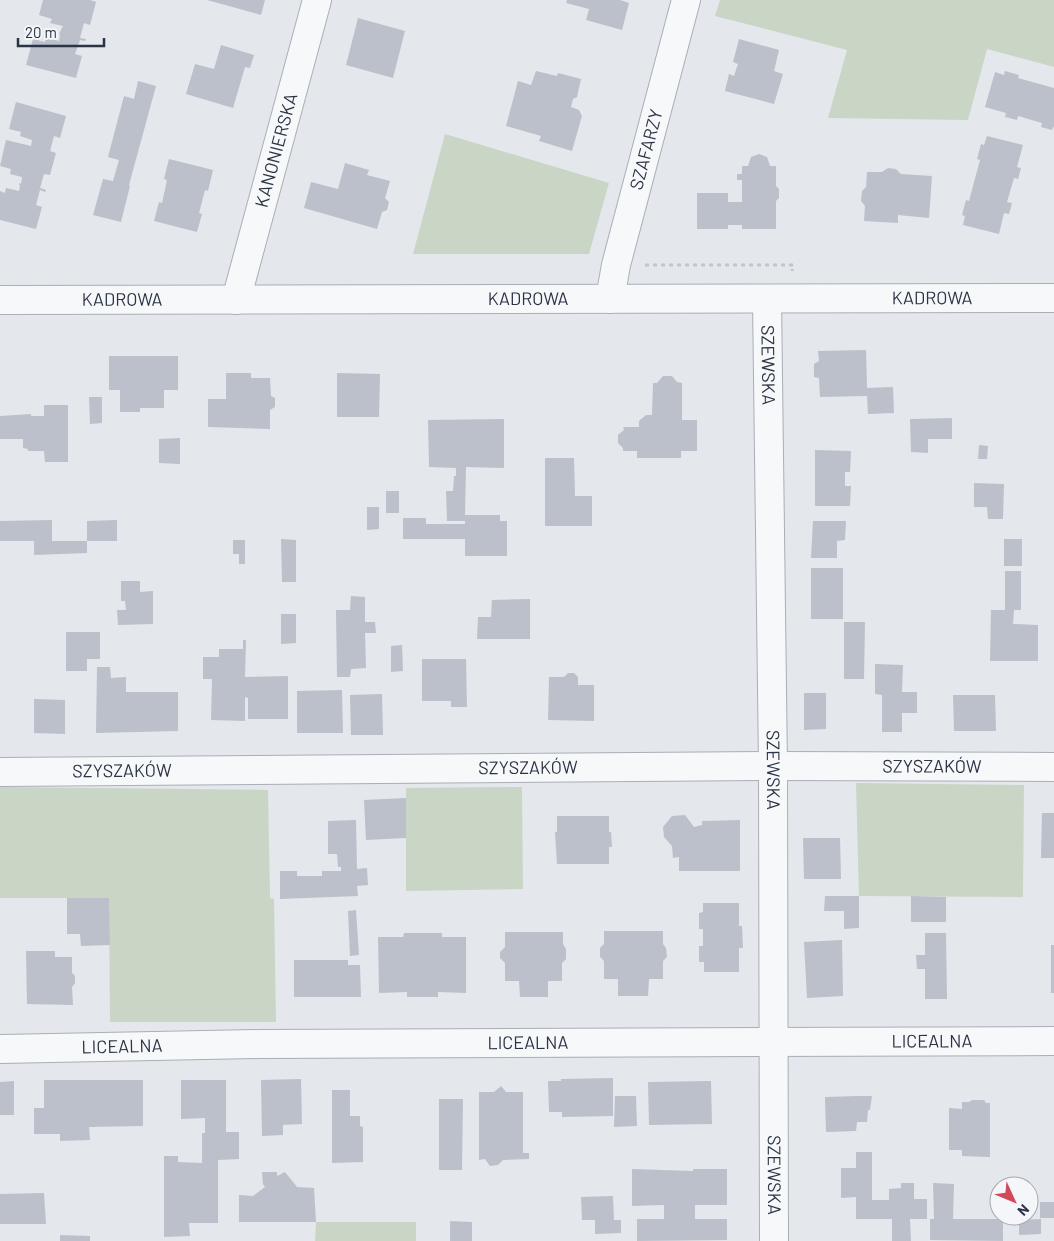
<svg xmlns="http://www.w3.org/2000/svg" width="1054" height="1241" viewBox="0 0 1054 1241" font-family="Barlow,sans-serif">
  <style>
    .green { fill: #c9d6c5 }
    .building { fill: #bbc0ca }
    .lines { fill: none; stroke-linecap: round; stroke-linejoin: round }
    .minor-casing { stroke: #a9aeb7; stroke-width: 30 }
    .path { stroke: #c2c5cb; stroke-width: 3; stroke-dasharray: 4 4; stroke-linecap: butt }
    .minor { stroke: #f7f8fa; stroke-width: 28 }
    .labels { text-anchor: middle; stroke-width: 4; stroke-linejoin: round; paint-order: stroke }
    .street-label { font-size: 18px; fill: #2b3445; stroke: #f4f6f9 }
  </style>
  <rect width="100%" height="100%" fill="#e4e7ec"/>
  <!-- green -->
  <g class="green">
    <path d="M720 0H1054V67L987 49 968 120 828 118 847 50 715 16Z"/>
    <path d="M445 134 609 183 589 254H413Z"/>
    <path d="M856 783 1024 785 1023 897 859 896Z"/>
    <path d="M0 787 268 790 270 898 274 899 276 1022H110L109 898H0Z"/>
    <path d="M522 787 523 889 406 891V788Z"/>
    <path d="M316 1222H416V1241H315Z"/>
  </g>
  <!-- building -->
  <g class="building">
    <path d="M43 0H90L96 2 90 25 84 23 80 38 86 39 85 41 80 40 75 54 82 56 76 78 26 65 33 39 45 42 46 38 59 41 60 35 59 34 63 26 50 23 52 19 39 15Z"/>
    <path d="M207 0H265L261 15Z"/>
    <path d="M567 0H620L629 3 622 30 586 20 589 9 566 3Z"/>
    <path d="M358 18 405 31 393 78 346 65Z"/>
    <path d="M739 39 779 50 774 71 783 74 774 104 725 91 729 74 734 76 738 64 733 62Z"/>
    <path d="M221 45 254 55 250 68 245 67 233 108 186 94 195 64 214 69Z"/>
    <path d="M536 71 557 76 558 73 581 79 577 97 573 99 571 107 579 110 582 116 572 151 539 141 541 136 506 126 518 81 531 85Z"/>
    <path d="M1005 71 1019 75 1018 78 1054 88V126L1052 130 1041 127 1042 123 1018 116 1017 120 1005 117 1006 113 985 107 995 72 1004 75Z"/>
    <path d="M138 81 156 86 129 185 130 186 121 222 93 215 103 179 113 181 119 160 108 157 124 96 134 99Z"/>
    <path d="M16 102 66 116 60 138 54 136 50 151 56 153 50 175 44 174 40 188 46 190 45 192 40 190 36 205 42 207 36 229 0 220V191L5 193 6 188 19 191 20 185H19V183L21 184 22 177 10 174 11 169 0 166 6 140 31 146 32 140 20 136 21 132 9 129Z"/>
    <path d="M987 136 1023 145 1017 167 1021 168 1018 179 1014 178 1007 202 1012 203 1009 214 1004 213 999 234 963 225 965 216 962 215 966 200 969 201 980 160 977 159 981 144 984 145Z"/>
    <path d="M759 154 767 157 770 166H776V186L779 189V198L776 201V229H742V225H728V229H697V193H728V202H742V180H737V174H742V166H748L751 157Z"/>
    <path d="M169 159 213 170 208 191 205 190 199 213 202 214 197 232 154 221 159 202 162 203 167 180 164 179Z"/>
    <path d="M345 163 369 170 367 175 390 181 385 198 389 202 387 210 382 212 377 229 304 208 311 182 338 189Z"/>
    <path d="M888 168 896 169 901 174 932 176 929 218 898 215V223L864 221 865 206 861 201 862 191 866 187 867 172H882Z"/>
    <path d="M866 350 867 388 893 387 894 413 868 414 867 396 820 397 819 378 814 377V364L819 361 818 351Z"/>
    <path d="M109 356H178V390H164V408H140V412H120V390H109Z"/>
    <path d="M226 373H251V378H270L271 396 275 398V407L270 410V429L208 427V399H226Z"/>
    <path d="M337 373 380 374 379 417H337Z"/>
    <path d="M663 376H672L677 382 682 383V420H697V451H681V458H637V451H623V448L618 443V435L624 430 623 427H639V421L646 415H652L653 383H657Z"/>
    <path d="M89 397H102V423L90 424Z"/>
    <path d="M44 405H68V462H45L44 451H28V449L23 448V439H0V416L31 414V416H44Z"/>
    <path d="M952 418V439H928V453L911 452 910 419Z"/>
    <path d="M504 419V468L466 467 465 515H500V521H507V556H465V539H403V518H426V524H465V521H447L446 491H453L454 476H456V468L429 467 428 420Z"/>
    <path d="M180 438V464L159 463V439Z"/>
    <path d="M979 445 988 446 987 459H978Z"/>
    <path d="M815 450 851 451 850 472H845V486H851L850 506H815Z"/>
    <path d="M545 458H574L575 496H592V526H545Z"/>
    <path d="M974 483 1004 484 1003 519H988L987 507H974Z"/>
    <rect x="386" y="491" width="13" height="22"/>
    <path d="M367 507H379V529L367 530Z"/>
    <path d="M52 520V541H87V553L34 555V541H0V521Z"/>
    <path d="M117 520V541H87V521Z"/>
    <path d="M813 521H846L845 540 837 541V558H811Z"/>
    <path d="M281 539 296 540V582H282Z"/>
    <rect x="1004" y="539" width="18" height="27"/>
    <path d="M233 540H245V564H239V554H233Z"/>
    <rect x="811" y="568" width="32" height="51"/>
    <path d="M1005 571H1021V610H1014L1013 624 1038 625V661H990L991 610H1005Z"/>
    <path d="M121 581H140V592L153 591V624L118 625 117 610H126L125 601H121Z"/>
    <path d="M351 596 365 597V622H375L376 633H365L366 668 351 669 350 677H337L336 610H350Z"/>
    <path d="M530 599V639H477L478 617H491L492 600Z"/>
    <path d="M281 614H296V643L281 644Z"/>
    <path d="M844 622H865L864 679H844Z"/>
    <path d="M66 632H100V659H87V671H66Z"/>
    <path d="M243 640H246L245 677 288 676V719H248V698L245 697V721L211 720 212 679H203V657H219V649H243Z"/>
    <path d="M402 645 403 671 391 672V646Z"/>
    <path d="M422 659H466L467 707H451V701H422Z"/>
    <path d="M875 664 903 665 902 692H917V713H902V732H882V695L875 694Z"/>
    <path d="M97 667H110L111 678 126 677V692H178V731L96 733Z"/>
    <path d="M568 673H574L578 677V685H594V721L548 720 549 677H564Z"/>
    <path d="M342 690 343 733H297V691Z"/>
    <path d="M804 693H826V729L804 730Z"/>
    <path d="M382 694 383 735H351L350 695Z"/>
    <path d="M953 695H995L996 731H954Z"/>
    <path d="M34 699 65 700V734L34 733Z"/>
    <path d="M406 798V838L366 840 364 800Z"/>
    <path d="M1042 813H1054V858H1041Z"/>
    <path d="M685 815 694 827 702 825V821L740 820V871H679V857L673 858 672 846 664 837 663 827 672 816Z"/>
    <path d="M557 816H609V832H611L612 847H609V864H557L555 832H557Z"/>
    <path d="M356 820 357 869 367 868 368 885 357 886 358 896 280 899V871H297V876H322V871H341V867H338L337 854H328V821Z"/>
    <path d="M803 838H840L841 879H804Z"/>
    <path d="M825 896H859V928L844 929V911H824Z"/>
    <path d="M911 896 946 897V922H911Z"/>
    <path d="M67 898H109L110 945 81 946 80 934H67Z"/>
    <path d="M703 903H739V926H742L743 948H739V972H704V962H699V946H703V929H699V913L703 912Z"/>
    <path d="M356 910 359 955 350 956 348 911Z"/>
    <path d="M604 931H663V944L666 948 667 957 663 961V979H649L648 996H618V979H604V961L600 957V948L604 944Z"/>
    <path d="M505 932H563V944L566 949V959L562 963V981H548V997H520L519 981H505V963L500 958V952L505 947Z"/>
    <path d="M404 933H442V937H466V993L438 992V997H407V992L379 993 378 937H403Z"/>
    <path d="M925 933H946L947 999H925V969H917L916 955H925Z"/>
    <path d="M842 940 843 996 807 998 804 942Z"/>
    <rect x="1051" y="945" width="3" height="48"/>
    <path d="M26 951H55V957H72V973L75 976V983L72 987 73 1005 27 1004Z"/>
    <path d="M294 960H348V965H360L361 997H294Z"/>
    <path d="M613 1078V1116L562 1117V1112H549L548 1081H561V1079Z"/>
    <path d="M301 1079 302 1124 283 1125V1135L262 1136 261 1080Z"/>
    <path d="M44 1080H143V1126L89 1127 90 1140 60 1141V1134H34V1108H44Z"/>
    <path d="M181 1080H226V1132H239V1159L218 1160V1223H189L190 1236 164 1237V1156H178V1162L202 1163V1133H205V1118L181 1119Z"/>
    <path d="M14 1081V1115H0V1082Z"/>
    <path d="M711 1081 712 1124 649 1125 648 1082Z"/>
    <path d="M501 1086 506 1092H523V1153H529V1159L503 1160 498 1165 490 1166 485 1159 479 1160V1092H494Z"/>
    <path d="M332 1090H350V1116H360V1126L363 1127V1162L332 1163Z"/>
    <path d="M615 1096H636L637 1126 614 1127Z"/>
    <path d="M857 1096H872L870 1110H868L867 1122H857L856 1131 826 1132 825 1097Z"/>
    <path d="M439 1099H463L462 1170H439Z"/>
    <path d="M972 1100H984L986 1103H990V1157L962 1156V1150H949V1108L962 1109V1102H969Z"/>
    <path d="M856 1152H872V1200H889V1189L901 1188V1183H914V1199H927V1219H910L911 1241H892V1219H856V1197L841 1198V1168H856Z"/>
    <path d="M632 1169 693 1171V1169H727V1205H695V1219H727V1240L637 1241V1219H664V1205L632 1206Z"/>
    <path d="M262 1172H277V1176L285 1172 297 1187 314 1188 316 1222H239V1195L253 1196 265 1187 263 1184Z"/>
    <path d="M933 1183 954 1184 953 1219H1003V1241L930 1240V1219H934Z"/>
    <path d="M44 1193 46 1224H0V1194Z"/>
    <path d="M613 1196 614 1220H621V1233L595 1234V1220H582L581 1197Z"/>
    <rect x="1040" y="1202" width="14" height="16"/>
    <path d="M1041 1219V1234L1019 1235V1220Z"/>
    <path d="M450 1221 472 1222V1241H450Z"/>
    <path d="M60 1235 90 1236V1241H60Z"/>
  </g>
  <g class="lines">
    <defs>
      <g id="minor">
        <path id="s1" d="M610 299 616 265 686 0"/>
        <path id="s2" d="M767 299 773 766 774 1241"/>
        <path id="s3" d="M0 300 1054 298"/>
        <path id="s4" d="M236 300 317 0"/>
        <path id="s5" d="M0 772 773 766 1054 767"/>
        <path id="s6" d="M0 1049 261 1044 1054 1041"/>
      </g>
    </defs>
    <!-- minor casing -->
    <use href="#minor" class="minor-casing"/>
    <!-- path -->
    <path class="path" d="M645 265H793L792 271"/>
    <!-- minor -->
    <use href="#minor" class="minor"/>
  </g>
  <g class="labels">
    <!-- street labels -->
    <g class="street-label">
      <text dy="6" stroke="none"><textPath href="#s1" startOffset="154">SZAFARZY</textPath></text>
      <text dy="6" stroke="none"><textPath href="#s4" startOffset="155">KANONIERSKA</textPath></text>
      <text dy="6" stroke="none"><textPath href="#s3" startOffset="932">KADROWA</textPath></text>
      <text dy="6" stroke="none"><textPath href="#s3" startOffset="528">KADROWA</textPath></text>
      <text dy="6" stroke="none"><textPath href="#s3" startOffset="122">KADROWA</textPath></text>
      <text dy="6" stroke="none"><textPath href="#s2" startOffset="66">SZEWSKA</textPath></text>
      <text dy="6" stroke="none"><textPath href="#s5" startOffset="932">SZYSZAKÓW</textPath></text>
      <text dy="6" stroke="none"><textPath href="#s5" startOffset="528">SZYSZAKÓW</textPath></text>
      <text dy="6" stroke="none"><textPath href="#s2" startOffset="471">SZEWSKA</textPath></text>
      <text dy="6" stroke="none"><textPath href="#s5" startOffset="122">SZYSZAKÓW</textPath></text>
      <text dy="6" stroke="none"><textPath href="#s6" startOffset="932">LICEALNA</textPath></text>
      <text dy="6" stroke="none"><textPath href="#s6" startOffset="528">LICEALNA</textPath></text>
      <text dy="6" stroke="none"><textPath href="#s6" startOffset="122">LICEALNA</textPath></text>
      <text dy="6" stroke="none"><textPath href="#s2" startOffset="876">SZEWSKA</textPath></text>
    </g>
  </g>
  <!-- north arrow -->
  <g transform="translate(1014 1201) rotate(134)"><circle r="24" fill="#f4f6f9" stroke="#a4a8b1"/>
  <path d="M0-4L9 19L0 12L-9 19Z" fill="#d1495b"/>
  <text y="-8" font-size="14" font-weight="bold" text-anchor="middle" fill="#2b3445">N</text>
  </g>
  <!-- scale -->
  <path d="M18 38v8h86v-8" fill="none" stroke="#2b3445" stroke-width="2.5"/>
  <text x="25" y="38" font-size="15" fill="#2b3445" stroke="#f4f6f9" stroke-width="4" paint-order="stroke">20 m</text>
</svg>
